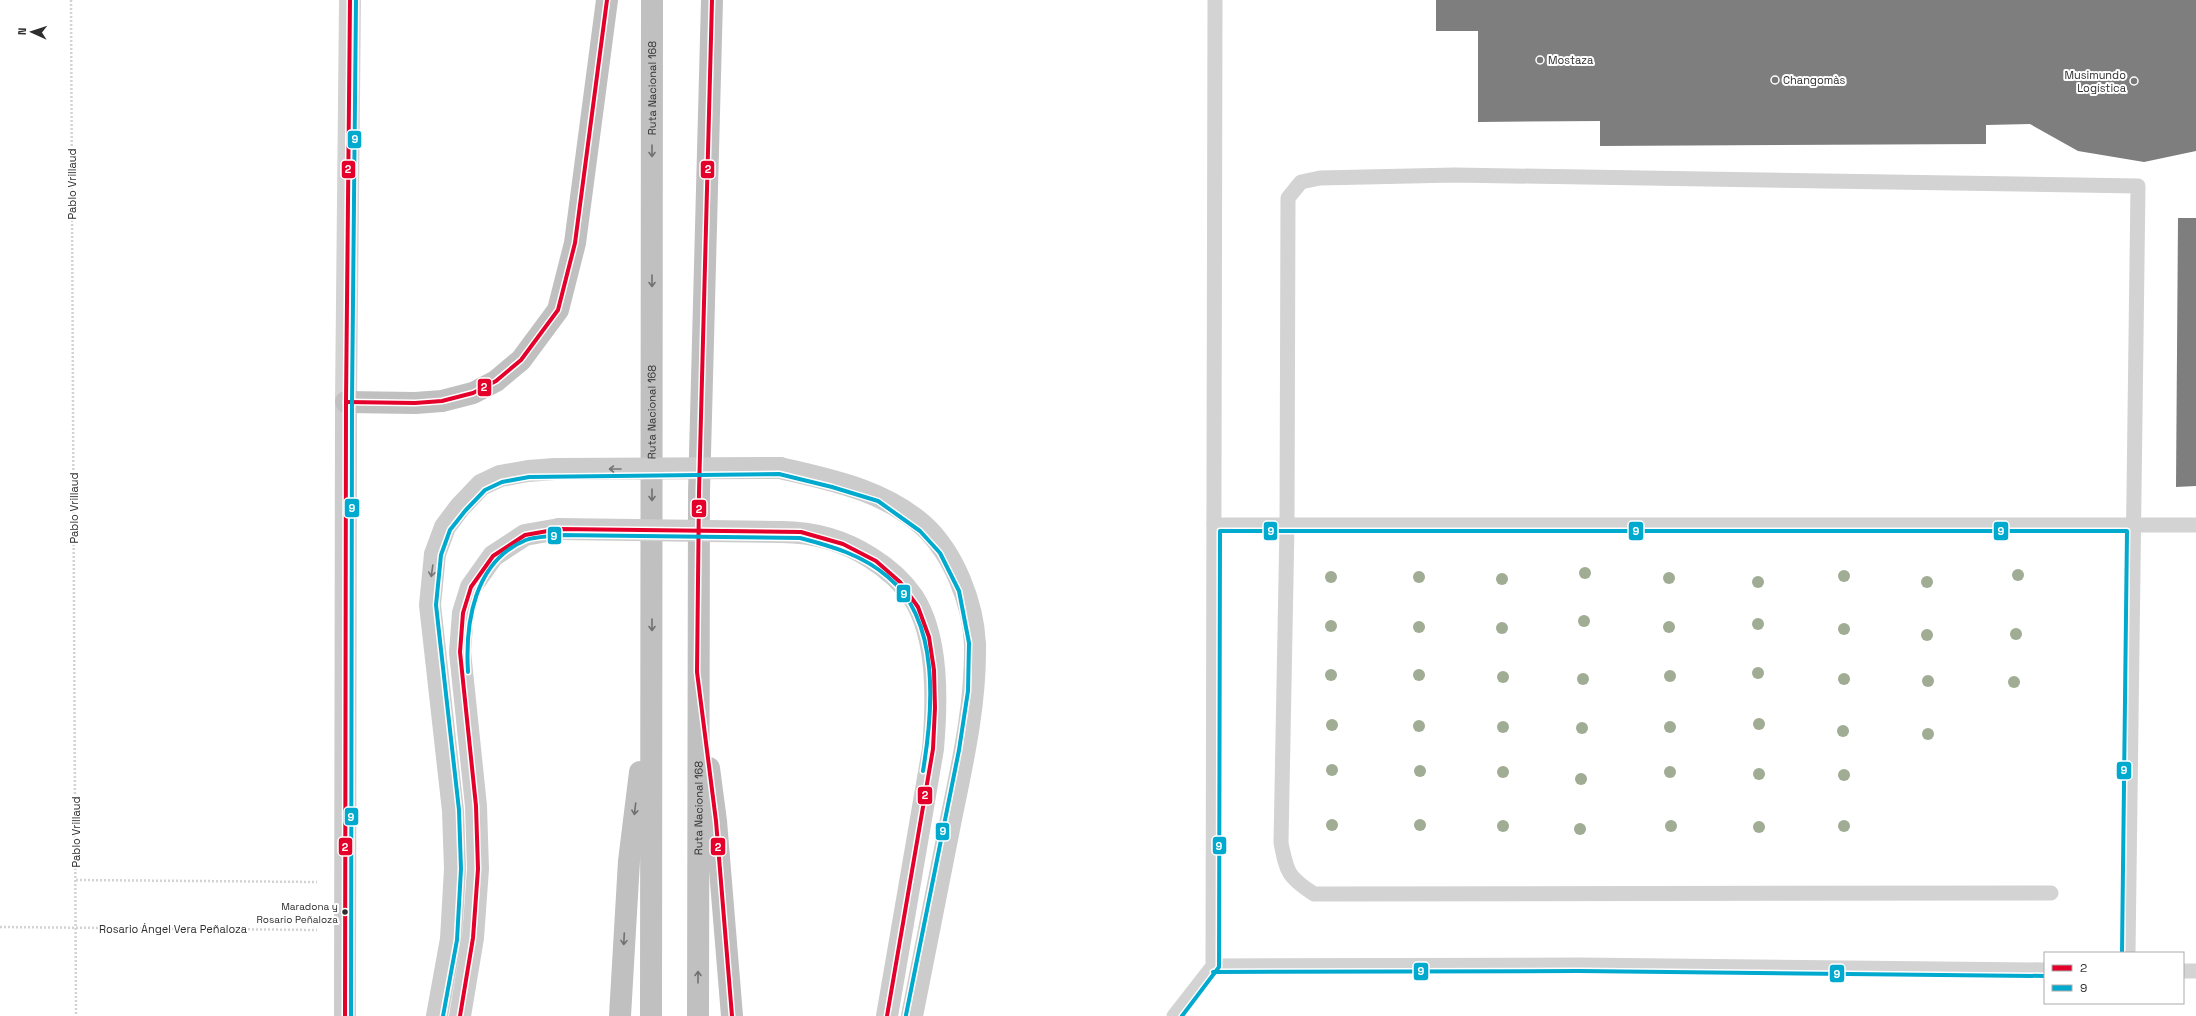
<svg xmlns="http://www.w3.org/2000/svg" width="2196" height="1016" viewBox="0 0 2196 1016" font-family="'Space Grotesk',sans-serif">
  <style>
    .building { fill: #7e7e7e }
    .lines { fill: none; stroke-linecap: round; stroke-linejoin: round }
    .path { stroke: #d3d3d3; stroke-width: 2.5; stroke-dasharray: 2 2; stroke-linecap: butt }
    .lane { stroke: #d3d3d3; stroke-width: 15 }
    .street { stroke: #d3d3d3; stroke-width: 22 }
    .secondary { stroke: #ccc; stroke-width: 22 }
    .highway { stroke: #c0c0c0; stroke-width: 22 }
    .secondary-bridge { stroke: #ccc; stroke-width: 22 }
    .bus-1-casing { stroke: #fff; stroke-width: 7 }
    .bus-2-casing { stroke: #fff; stroke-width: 7 }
    .bus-1 { stroke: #e4002b; stroke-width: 4 }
    .bus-2 { stroke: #00a9ce; stroke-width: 4 }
    .tree { fill: #a0ac94 }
    .oneway { stroke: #707070 }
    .oneway2 { stroke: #757575 }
    .poi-dot { fill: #777; stroke: #fff; stroke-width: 1.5 }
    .bus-dot { fill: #2e2e2e; stroke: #fff; stroke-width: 1.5 }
    .labels { text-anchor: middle; stroke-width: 4; stroke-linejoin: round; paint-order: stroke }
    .bus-label { font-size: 10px; fill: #2e2e2e; stroke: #fff; text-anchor: end }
    .poi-label { font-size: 11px; fill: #2e2e2e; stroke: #fff; text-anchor: start }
    .street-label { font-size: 11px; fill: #2e2e2e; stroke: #fff }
    .line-badge { stroke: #fff; stroke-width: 1.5 }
    .badge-label { font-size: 11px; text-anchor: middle; font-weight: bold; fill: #fff }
  </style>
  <rect width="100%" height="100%" fill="#fff"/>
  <!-- building -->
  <g class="building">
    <path d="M1436 0H2196V151L2144 162 2078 151 2030 124 1986 125V144L1600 146V121L1478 122V31H1436Z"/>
    <path d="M2178 218H2196V486L2176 487Z"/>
  </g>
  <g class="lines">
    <!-- path -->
    <g class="path">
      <path d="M71 0 76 1016"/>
      <path d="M76 880 317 882"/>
      <path d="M0 927 317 930"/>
    </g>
    <!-- lane -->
    <g class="lane">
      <path d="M1214 525H2196"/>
      <path d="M2051 893 1314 894C1288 877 1287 873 1281 843L1287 526 1288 198 1301 182 1320 178 1455 175 2138 186 2128 953"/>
      <path d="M1213 966 1579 965 2045 970"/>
      <path d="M2183 971H2196"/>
      <path d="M1174 1016 1213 966 1215 0"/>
    </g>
    <!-- street -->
    <path class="street" d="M346 402 350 0"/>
    <!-- secondary -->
    <g class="secondary">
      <path d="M780 468C831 480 884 490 924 526 954 554 973 603 975 644 976 703 963 761 951 819 938 885 925 950 912 1016"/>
      <path d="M781 532C813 532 843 540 871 558 887 568 902 581 913 597 939 637 937 702 933 749L887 1016"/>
      <path d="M345 1016 346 402"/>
      <path d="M437 1016 451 939 455 869 453 811 430 605 435 554 445 527 460 507 481 485 500 476 528 471 555 469"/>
      <path d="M460 1016 473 938 478 869 476 806 460 652 463 613 471 587 493 556 525 535 559 529"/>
    </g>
    <!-- highway -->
    <g class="highway">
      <path d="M346 402 415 403 442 401 473 393 496 381 521 360 558 310 575 243 607 0"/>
      <path d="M709 768 716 821 732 1016"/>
      <path d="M620 1016 629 861 640 772"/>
      <path id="s1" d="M651 1016 652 0"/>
      <path id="s2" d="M698 1016 699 492 712 0"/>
    </g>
    <!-- secondary-bridge -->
    <g class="secondary-bridge">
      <path d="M555 469 780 468"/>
      <path d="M559 529 781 532"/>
    </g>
    <defs>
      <g id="bus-1">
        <path d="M712 0 699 492 697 672 716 821 732 1016"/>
        <path d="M346 402 415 403 442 401 473 393 496 381 521 360 558 310 575 243 607 0"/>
        <path d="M345 1016 346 402 350 0"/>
        <path d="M460 1016 473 938 478 869 476 806 460 652 463 613 471 587 493 556 525 535 559 529 801 532 843 544 876 561 900 582 918 607 929 637 934 670 935 708 933 749 887 1016"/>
      </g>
      <g id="bus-2">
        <path d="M468 672C465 623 474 561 526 540 536 536 549 537 559 535L800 538C831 546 863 555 888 577 941 621 933 711 923 771"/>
        <path d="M1213 972 1579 971 2045 976"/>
        <path d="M351 1016 352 402 356 0"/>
        <path d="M443 1016 457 940 461 869 459 810 436 605 441 555 450 530 465 511 485 490 502 482 529 477 779 474 832 487 878 501 920 531 940 553 959 591 969 643 968 691 959 750 906 1015"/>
        <path d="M1182 1016 1219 967 1220 531H2127L2122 953"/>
      </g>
    </defs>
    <!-- bus-1 casing -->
    <use href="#bus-1" class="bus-1-casing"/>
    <!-- bus-2 casing -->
    <use href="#bus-2" class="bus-2-casing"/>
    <!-- bus-1 -->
    <use href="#bus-1" class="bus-1"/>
    <!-- bus-2 -->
    <use href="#bus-2" class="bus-2"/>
  </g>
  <!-- trees -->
  <g class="tree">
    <circle cx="1585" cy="573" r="6"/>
    <circle cx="2018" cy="575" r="6"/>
    <circle cx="1844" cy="576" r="6"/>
    <circle cx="1331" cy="577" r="6"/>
    <circle cx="1419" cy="577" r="6"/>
    <circle cx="1669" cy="578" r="6"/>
    <circle cx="1502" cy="579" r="6"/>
    <circle cx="1758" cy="582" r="6"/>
    <circle cx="1927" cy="582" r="6"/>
    <circle cx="1584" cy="621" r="6"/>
    <circle cx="1758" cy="624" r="6"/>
    <circle cx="1331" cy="626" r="6"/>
    <circle cx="1419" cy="627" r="6"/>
    <circle cx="1669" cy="627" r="6"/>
    <circle cx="1502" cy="628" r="6"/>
    <circle cx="1844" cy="629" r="6"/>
    <circle cx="2016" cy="634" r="6"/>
    <circle cx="1927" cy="635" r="6"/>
    <circle cx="1758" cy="673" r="6"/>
    <circle cx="1331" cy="675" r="6"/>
    <circle cx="1419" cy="675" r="6"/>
    <circle cx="1670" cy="676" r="6"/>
    <circle cx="1503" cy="677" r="6"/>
    <circle cx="1583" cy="679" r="6"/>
    <circle cx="1844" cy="679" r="6"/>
    <circle cx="1928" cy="681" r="6"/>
    <circle cx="2014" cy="682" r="6"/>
    <circle cx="1759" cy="724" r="6"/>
    <circle cx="1332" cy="725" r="6"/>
    <circle cx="1419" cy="726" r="6"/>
    <circle cx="1503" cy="727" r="6"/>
    <circle cx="1670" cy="727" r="6"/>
    <circle cx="1582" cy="728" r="6"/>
    <circle cx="1843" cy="731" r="6"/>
    <circle cx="1928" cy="734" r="6"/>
    <circle cx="1332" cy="770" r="6"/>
    <circle cx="1420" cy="771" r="6"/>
    <circle cx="1503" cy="772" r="6"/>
    <circle cx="1670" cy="772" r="6"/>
    <circle cx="1759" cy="774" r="6"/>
    <circle cx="1844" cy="775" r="6"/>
    <circle cx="1581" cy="779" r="6"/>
    <circle cx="1332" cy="825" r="6"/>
    <circle cx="1420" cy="825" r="6"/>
    <circle cx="1503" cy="826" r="6"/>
    <circle cx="1671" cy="826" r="6"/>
    <circle cx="1844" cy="826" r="6"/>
    <circle cx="1759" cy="827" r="6"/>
    <circle cx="1580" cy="829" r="6"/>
  </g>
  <!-- one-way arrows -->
  <defs><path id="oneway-shaft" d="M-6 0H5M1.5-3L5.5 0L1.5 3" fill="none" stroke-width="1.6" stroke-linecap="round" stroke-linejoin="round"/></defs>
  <g class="oneway">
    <use href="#oneway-shaft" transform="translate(652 151) rotate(90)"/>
    <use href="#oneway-shaft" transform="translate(652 281) rotate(90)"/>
    <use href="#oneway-shaft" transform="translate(652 495) rotate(90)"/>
    <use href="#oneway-shaft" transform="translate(652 625) rotate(90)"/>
    <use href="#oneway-shaft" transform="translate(635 809) rotate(97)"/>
    <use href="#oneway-shaft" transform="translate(624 939) rotate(93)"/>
    <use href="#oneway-shaft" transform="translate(698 977) rotate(-90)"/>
  </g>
  <g class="oneway2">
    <use href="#oneway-shaft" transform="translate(615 469) rotate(180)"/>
    <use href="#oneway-shaft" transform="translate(432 571) rotate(98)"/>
  </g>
  <!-- markers -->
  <g class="poi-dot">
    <circle cx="1540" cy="60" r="4"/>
    <circle cx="1775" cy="80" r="4"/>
    <circle cx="2134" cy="81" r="4"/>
  </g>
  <circle class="bus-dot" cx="345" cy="912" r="3.5"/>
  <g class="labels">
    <!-- bus labels -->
    <g class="bus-label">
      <text x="338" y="910">Maradona y<tspan x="338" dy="13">Rosario Peñaloza</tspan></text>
    </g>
    <!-- poi labels -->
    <g class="poi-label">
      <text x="1548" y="64">Mostaza</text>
      <text x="2126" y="79" text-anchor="end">Musimundo<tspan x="2126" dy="13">Logística</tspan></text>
      <text x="1783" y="84">Changomàs</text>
    </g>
    <!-- street labels -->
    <g class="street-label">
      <text dy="4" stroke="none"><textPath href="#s1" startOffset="928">Ruta Nacional 168</textPath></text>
      <text transform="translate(72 184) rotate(-90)" y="4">Pablo Vrillaud</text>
      <text dy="4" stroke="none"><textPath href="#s1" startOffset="604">Ruta Nacional 168</textPath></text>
      <text transform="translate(74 508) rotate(-90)" y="4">Pablo Vrillaud</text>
      <text dy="4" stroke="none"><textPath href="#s2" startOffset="208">Ruta Nacional 168</textPath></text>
      <text transform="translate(76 832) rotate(-90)" y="4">Pablo Vrillaud</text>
      <text x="173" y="933">Rosario Ángel Vera Peñaloza</text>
    </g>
  </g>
  <g class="line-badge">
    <rect x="347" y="130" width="15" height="19" rx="4" fill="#00a9ce"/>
    <rect x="341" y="160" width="15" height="19" rx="4" fill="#e4002b"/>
    <rect x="700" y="160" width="15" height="19" rx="4" fill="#e4002b"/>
    <rect x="477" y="378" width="15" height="19" rx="4" fill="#e4002b"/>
    <rect x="344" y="498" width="16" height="20" rx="4" fill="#00a9ce"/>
    <rect x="691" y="499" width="16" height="19" rx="4" fill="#e4002b"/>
    <rect x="1263" y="521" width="15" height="20" rx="4" fill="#00a9ce"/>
    <rect x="1628" y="521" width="16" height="20" rx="4" fill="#00a9ce"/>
    <rect x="1993" y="521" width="16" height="20" rx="4" fill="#00a9ce"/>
    <rect x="547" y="526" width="15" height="19" rx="4" fill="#00a9ce"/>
    <rect x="896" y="584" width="15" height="19" rx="4" fill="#00a9ce"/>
    <rect x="2116" y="761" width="16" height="19" rx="4" fill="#00a9ce"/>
    <rect x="917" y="786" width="16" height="19" rx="4" fill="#e4002b"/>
    <rect x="344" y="807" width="15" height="19" rx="4" fill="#00a9ce"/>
    <rect x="935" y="822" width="15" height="19" rx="4" fill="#00a9ce"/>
    <rect x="1212" y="836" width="15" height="19" rx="4" fill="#00a9ce"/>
    <rect x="338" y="837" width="15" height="19" rx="4" fill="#e4002b"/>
    <rect x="710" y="837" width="16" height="19" rx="4" fill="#e4002b"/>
    <rect x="1413" y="962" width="16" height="19" rx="4" fill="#00a9ce"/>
    <rect x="1829" y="964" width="16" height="19" rx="4" fill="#00a9ce"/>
  </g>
  <g class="badge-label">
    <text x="355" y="143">9</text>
    <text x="348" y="173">2</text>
    <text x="708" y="173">2</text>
    <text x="484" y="391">2</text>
    <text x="352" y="512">9</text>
    <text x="699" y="513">2</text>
    <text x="1271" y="535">9</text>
    <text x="1636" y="535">9</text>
    <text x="2001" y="535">9</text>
    <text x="554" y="540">9</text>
    <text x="904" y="598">9</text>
    <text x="2124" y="774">9</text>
    <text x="925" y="799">2</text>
    <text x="351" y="821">9</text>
    <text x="943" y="835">9</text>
    <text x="1219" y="850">9</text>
    <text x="345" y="851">2</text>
    <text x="718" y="851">2</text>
    <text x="1421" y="975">9</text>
    <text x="1837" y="978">9</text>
  </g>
  <!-- legend -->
  <rect x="2044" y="952" width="140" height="52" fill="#ffffff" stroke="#ababab"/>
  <rect x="2052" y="965" width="20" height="6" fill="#e4002b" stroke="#ababab"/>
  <text x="2080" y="972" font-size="12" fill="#2e2e2e">2</text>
  <rect x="2052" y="985" width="20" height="6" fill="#00a9ce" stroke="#ababab"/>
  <text x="2080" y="992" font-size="12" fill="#2e2e2e">9</text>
  <!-- north arrow -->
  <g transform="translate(32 32) rotate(273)" stroke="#ffffff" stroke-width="3" paint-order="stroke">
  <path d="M0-3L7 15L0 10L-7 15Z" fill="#2e2e2e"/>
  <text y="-6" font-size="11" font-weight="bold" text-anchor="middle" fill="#2e2e2e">N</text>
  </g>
</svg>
